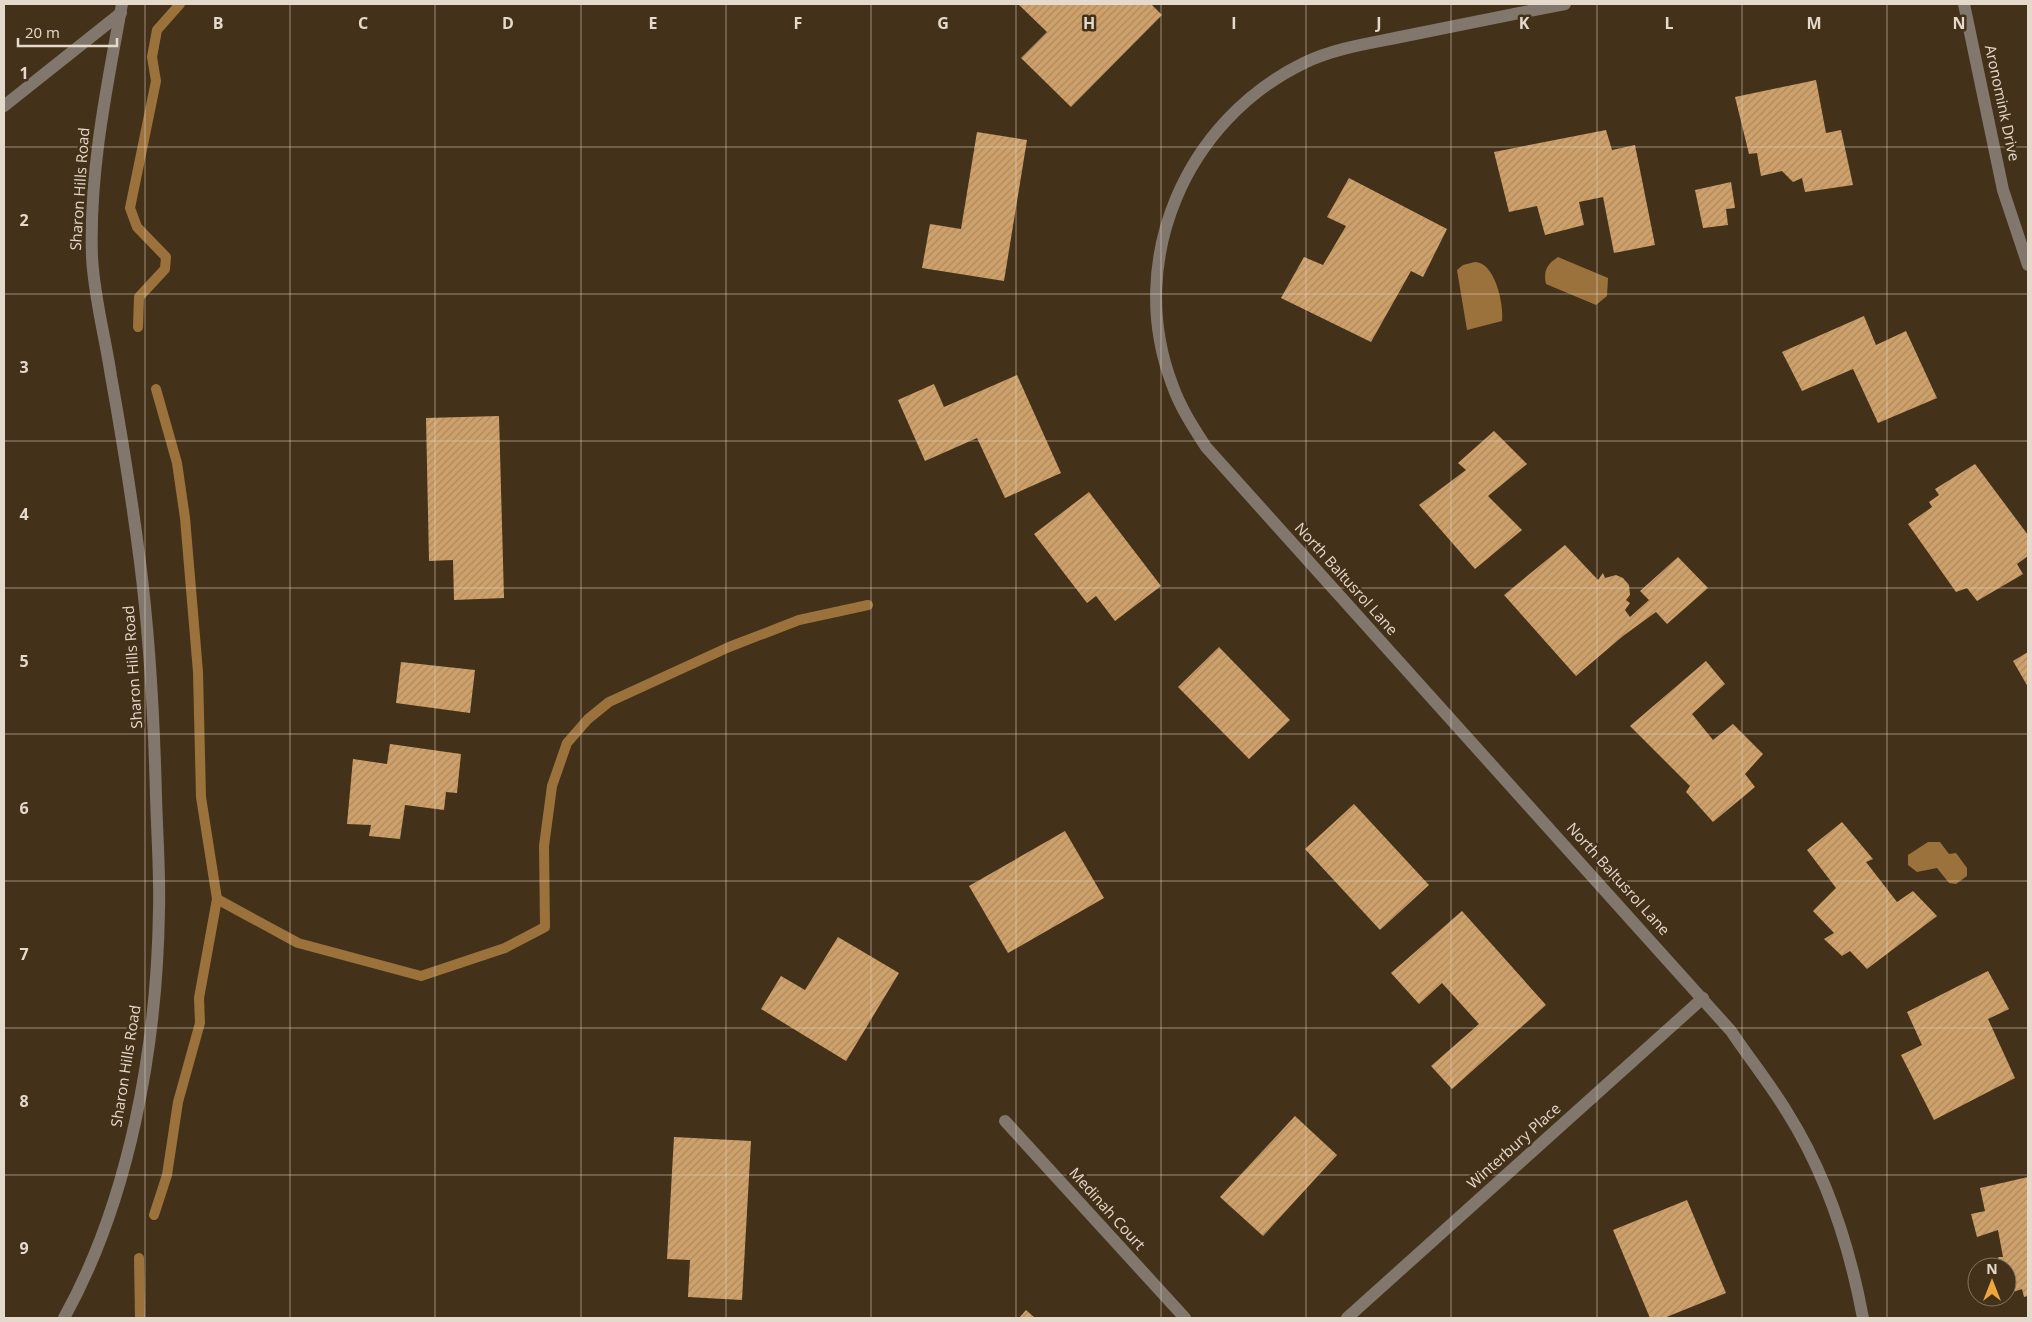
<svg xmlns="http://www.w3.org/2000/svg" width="2032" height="1322" viewBox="0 0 2032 1322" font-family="'Open Sans',sans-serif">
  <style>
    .water { fill: #9c723c }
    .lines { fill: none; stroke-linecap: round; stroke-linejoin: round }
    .stream { stroke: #9c723c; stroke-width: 10 }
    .building { fill: url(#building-hatch) }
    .minor { stroke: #81776c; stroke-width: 12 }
    .grid { fill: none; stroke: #e5d9cb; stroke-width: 1; stroke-opacity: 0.55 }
    .labels { text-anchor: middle; stroke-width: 5; stroke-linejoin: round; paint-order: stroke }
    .street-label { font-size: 15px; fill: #e5d9cb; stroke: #443119 }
    .grid-label { font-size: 16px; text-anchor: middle; font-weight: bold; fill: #e5d9cb; stroke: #443119; stroke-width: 5; stroke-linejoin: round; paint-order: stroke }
  </style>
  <defs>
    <pattern id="building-hatch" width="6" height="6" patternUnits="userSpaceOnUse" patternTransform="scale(1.25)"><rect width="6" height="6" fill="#cea16b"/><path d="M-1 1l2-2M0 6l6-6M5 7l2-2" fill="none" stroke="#ac8960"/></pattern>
  </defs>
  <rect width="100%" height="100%" fill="#443119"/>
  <!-- water -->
  <g class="water">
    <path d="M1558 257 1608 278 1607 296 1596 305 1546 284C1543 271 1547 264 1558 257Z"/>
    <path d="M1475 262C1495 262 1504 305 1502 321L1467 330 1457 270 1463 265Z"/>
    <path d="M1928 842H1940L1949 854 1956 853 1967 868V876L1956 884 1949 883 1937 868 1917 872 1908 865V855Z"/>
  </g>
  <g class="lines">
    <!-- stream -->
    <g class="stream">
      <path d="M138 327 139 297 165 269 166 257 137 227 130 208 156 81 152 57 157 30 180 4"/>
      <path d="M217 899 298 943 421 976 505 948 545 927 544 846 552 786 567 743 588 719 609 702 729 647 799 620 868 605"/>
      <path d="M154 1215 167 1175 178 1102 200 1023 199 998 217 899 201 797 198 672 185 518 177 463 156 389"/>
      <path d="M139 1258 140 1318"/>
    </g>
  </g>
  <!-- building -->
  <g class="building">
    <path d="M1018 4H1151L1162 15 1071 107 1021 58 1047 32Z"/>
    <path d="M1816 80 1826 133 1841 130 1853 185 1805 192 1802 178 1793 182 1782 171 1761 176 1757 153 1749 154 1735 97Z"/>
    <path d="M1606 130 1612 150 1635 145 1655 245 1614 253 1603 197 1579 202 1584 225 1545 235 1537 206 1509 212 1494 152Z"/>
    <path d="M977 132 1027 140 1004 281 922 268 930 224 961 229Z"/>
    <path d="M1349 178 1447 229 1423 277 1411 271 1371 342 1281 298 1304 257 1323 265 1346 226 1327 217Z"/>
    <path d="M1731 182 1735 208 1726 209 1728 225 1703 228 1695 190Z"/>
    <path d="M1864 316 1876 345 1906 331 1937 398 1878 423 1853 369 1802 391 1782 352Z"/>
    <path d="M1017 375 1061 473 1005 498 977 438 925 461 898 400 934 384 944 407Z"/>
    <path d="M499 416 504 598 454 600 453 560 429 561 426 418Z"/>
    <path d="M1494 431 1527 464 1488 496 1522 530 1475 569 1419 505 1466 470 1458 463Z"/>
    <path d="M1975 464 2028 535V556L2017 564 2023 574 1977 601 1967 588 1956 592 1908 524 1932 507 1929 502 1939 495 1935 489Z"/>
    <path d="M1089 492 1161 586 1115 621 1096 596 1087 603 1034 534Z"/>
    <path d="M1565 545 1598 580 1603 573 1605 578 1616 575 1623 578 1629 585 1630 595 1626 600 1630 603 1625 610 1630 617 1649 600 1640 591 1678 557 1708 588 1667 624 1656 612 1623 636 1576 676 1504 595Z"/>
    <path d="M1219 647 1290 720 1249 759 1178 687Z"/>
    <path d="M2028 652V687L2013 661Z"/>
    <path d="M1706 661 1725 684 1692 714 1713 740 1733 724 1763 754 1745 774 1755 787 1713 822 1686 792 1690 786 1630 726Z"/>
    <path d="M401 662 475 670 470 713 396 703Z"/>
    <path d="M390 744 461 754 457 793 446 792 444 810 405 805 400 839 369 836 371 825 347 824 353 759 387 764Z"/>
    <path d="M1354 804 1429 885 1380 930 1305 849Z"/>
    <path d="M1842 822 1873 859 1866 862 1897 902 1913 891 1937 916 1867 969 1850 951 1842 956 1824 939 1834 933 1813 911 1836 888 1807 850Z"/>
    <path d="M1065 831 1104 898 1008 953 969 886Z"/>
    <path d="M1462 911 1546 1005 1452 1089 1431 1066 1479 1024 1442 983 1419 1004 1391 973Z"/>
    <path d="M838 937 899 973 846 1061 761 1009 781 976 805 990Z"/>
    <path d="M1988 971 2009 1009 1988 1019 2015 1078 1934 1120 1901 1055 1922 1045 1907 1012Z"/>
    <path d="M1295 1116 1337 1155 1263 1236 1220 1197Z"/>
    <path d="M674 1137 751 1141 742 1300 688 1297 690 1260 667 1259Z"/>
    <path d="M2028 1177V1296L2024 1297 2022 1289 2013 1292 2011 1275 2007 1277V1267H2001L1998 1257H2003L1998 1230 1977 1237 1971 1214 1985 1211 1980 1188Z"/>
    <path d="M1687 1200 1726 1293 1664 1318H1650L1613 1230Z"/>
    <path d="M1026 1310 1035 1318H1019Z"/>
  </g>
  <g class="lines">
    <!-- minor -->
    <g class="minor">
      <path d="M1565 4C1513 14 1461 25 1410 35 1374 43 1337 47 1304 63 1186 120 1125 260 1172 384 1180 407 1193 427 1206 447L1731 1031C1749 1058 1770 1084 1787 1112 1826 1174 1850 1248 1863 1318"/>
      <path d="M1964 4 2003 190 2028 265"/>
      <path d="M4 106 121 13"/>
      <path d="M1005 1121 1185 1318"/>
      <path d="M64 1318C130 1199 157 1046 159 910 160 872 157 834 156 796 154 718 150 640 140 562 132 500 122 437 111 376 105 336 94 297 92 257 89 172 107 86 122 4"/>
      <path d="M1347 1318 1703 998"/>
    </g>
  </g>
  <!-- grid -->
  <path class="grid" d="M145 4V1318M290 4V1318M435 4V1318M581 4V1318M726 4V1318M871 4V1318M1016 4V1318M1161 4V1318M1306 4V1318M1451 4V1318M1597 4V1318M1742 4V1318M1887 4V1318M4 147H2028M4 294H2028M4 441H2028M4 588H2028M4 734H2028M4 881H2028M4 1028H2028M4 1175H2028"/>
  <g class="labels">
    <!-- street labels -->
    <g class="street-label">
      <text transform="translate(2002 103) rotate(78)" y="5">Aronomink Drive</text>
      <text transform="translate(80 189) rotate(-86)" y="5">Sharon Hills Road</text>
      <text transform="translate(1346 579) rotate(48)" y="5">North Baltusrol Lane</text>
      <text transform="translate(133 667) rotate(-94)" y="5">Sharon Hills Road</text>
      <text transform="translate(1618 879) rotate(48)" y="5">North Baltusrol Lane</text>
      <text transform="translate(126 1066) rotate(-81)" y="5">Sharon Hills Road</text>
      <text transform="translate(1514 1146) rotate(-42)" y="5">Winterbury Place</text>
      <text transform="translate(1107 1209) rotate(48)" y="5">Medinah Court</text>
    </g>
  </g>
  <g class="grid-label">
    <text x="218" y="29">B</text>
    <text x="363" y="29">C</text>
    <text x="508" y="29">D</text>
    <text x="653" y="29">E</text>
    <text x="798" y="29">F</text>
    <text x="943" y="29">G</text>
    <text x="1089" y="29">H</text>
    <text x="1234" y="29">I</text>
    <text x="1379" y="29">J</text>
    <text x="1524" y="29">K</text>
    <text x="1669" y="29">L</text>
    <text x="1814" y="29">M</text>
    <text x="1959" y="29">N</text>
    <text x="24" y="79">1</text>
    <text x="24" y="226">2</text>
    <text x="24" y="373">3</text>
    <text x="24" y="520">4</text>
    <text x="24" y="667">5</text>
    <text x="24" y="814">6</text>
    <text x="24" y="960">7</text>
    <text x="24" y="1107">8</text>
    <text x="24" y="1254">9</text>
  </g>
  <!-- border -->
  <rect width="2032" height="1322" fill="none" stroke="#e5d9cb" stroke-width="10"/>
  <!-- north arrow -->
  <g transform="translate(1992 1282)"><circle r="24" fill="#443119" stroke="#847460"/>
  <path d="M0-4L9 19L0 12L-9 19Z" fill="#f0a63f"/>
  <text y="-8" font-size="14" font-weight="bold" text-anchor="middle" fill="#e5d9cb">N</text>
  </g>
  <!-- scale -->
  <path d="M18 38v8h99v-8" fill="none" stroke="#e5d9cb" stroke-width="2.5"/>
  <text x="25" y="38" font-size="15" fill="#e5d9cb" stroke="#443119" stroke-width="4" paint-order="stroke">20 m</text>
</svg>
